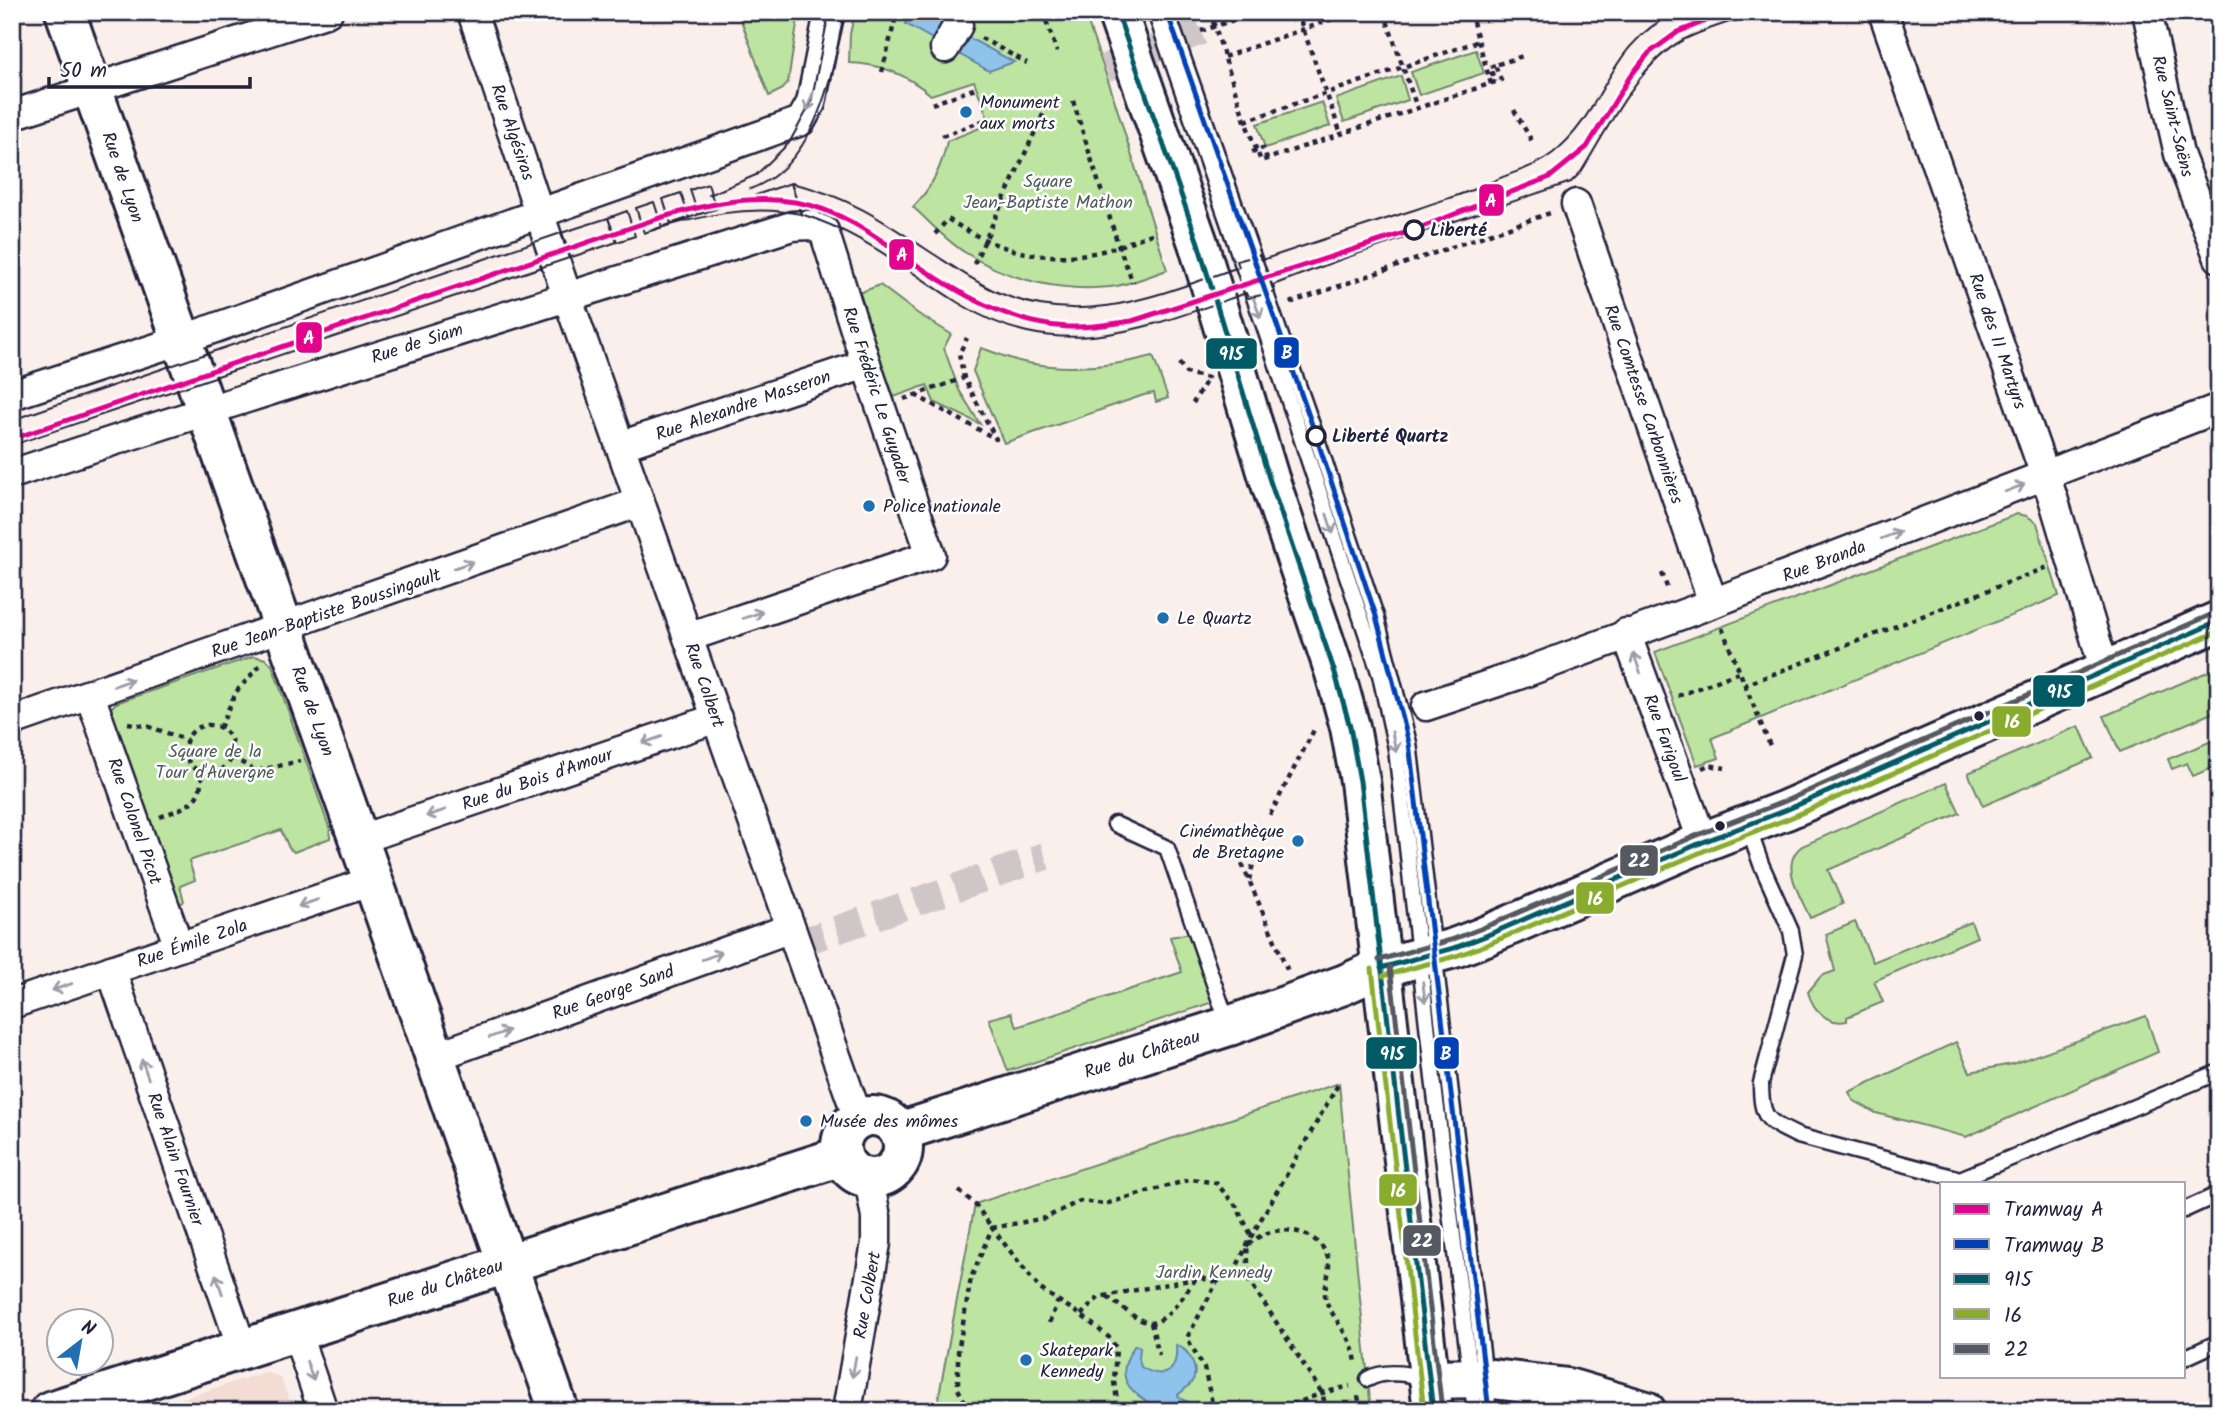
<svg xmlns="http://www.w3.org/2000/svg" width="2231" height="1423" viewBox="0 0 2231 1423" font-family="Kalam,sans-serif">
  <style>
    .built { fill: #f3dcd3 }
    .green { fill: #bde5a1; stroke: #70846e; stroke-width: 2 }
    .water { fill: #8ec4ec; stroke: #6383a5; stroke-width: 2 }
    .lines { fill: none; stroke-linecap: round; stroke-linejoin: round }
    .street-tunnel { stroke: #cfc6c8; stroke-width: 28; stroke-dasharray: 28 14; stroke-linecap: butt }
    .lane-casing { stroke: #22223b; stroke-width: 19 }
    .street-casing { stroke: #22223b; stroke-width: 33 }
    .secondary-casing { stroke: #22223b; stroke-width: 44 }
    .path { stroke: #22223b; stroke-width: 4.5; stroke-dasharray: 5 5; stroke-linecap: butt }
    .lane { stroke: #fff; stroke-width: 14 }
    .street { stroke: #fff; stroke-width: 28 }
    .secondary { stroke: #fff; stroke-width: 38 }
    .tram { stroke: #22223b; stroke-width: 2 }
    .path-bridge { stroke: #22223b; stroke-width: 4.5; stroke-dasharray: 5 5; stroke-linecap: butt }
    .bus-1-casing { stroke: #fff; stroke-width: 10 }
    .bus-2-casing { stroke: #fff; stroke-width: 10 }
    .bus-3-casing { stroke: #fff; stroke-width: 10 }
    .bus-1 { stroke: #005a66; stroke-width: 5 }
    .bus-2 { stroke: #8aac2e; stroke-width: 5 }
    .bus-3 { stroke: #56595f; stroke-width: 5 }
    .tram-1-casing { stroke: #fff; stroke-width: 10 }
    .tram-2-casing { stroke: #fff; stroke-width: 10 }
    .tram-1 { stroke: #e3028c; stroke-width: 5 }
    .tram-2 { stroke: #0040b6; stroke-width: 5 }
    .oneway { stroke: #9c9ca7 }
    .poi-dot { fill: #1f6fb2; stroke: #fff; stroke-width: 2.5 }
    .stop-dot { fill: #fff; stroke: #22223b; stroke-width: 3.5 }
    .bus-dot { fill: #22223b; stroke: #fff; stroke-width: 2.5 }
    .labels { text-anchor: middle; stroke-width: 5; stroke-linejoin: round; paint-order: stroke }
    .poi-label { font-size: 18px; fill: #22223b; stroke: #fff; text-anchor: start }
    .street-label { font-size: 18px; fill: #22223b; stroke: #fff }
    .park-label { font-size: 18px; fill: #505c5a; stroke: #fff }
    .stop-label { font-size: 18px; font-weight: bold; fill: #22223b; stroke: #fff; text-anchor: start }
    .line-badge { stroke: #fff; stroke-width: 2.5 }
    .badge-label { font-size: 19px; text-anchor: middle; font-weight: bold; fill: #fff }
  </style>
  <rect width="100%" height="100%" fill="#faefeb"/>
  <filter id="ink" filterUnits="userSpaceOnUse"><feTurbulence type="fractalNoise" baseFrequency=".0143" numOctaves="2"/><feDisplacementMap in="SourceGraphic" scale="14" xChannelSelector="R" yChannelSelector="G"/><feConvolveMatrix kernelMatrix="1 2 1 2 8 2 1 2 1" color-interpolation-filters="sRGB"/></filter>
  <g filter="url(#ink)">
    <!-- built -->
    <path class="built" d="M265 1372 280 1377 294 1411H144Z"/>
    <!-- green -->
    <g class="green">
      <path d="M738 12H799L788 82 783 89 769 96Z"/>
      <path d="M855 12H1084L1111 89 1167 270C1149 276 1129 285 1110 287 1060 292 1008 280 966 253 946 241 930 222 913 207 932 188 942 167 947 141L990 124 974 81 931 95C906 74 881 64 849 63L850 34Z"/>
      <path d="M1476 50 1484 73 1419 95 1411 72Z"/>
      <path d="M1401 76 1408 100 1344 122 1336 99Z"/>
      <path d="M1322 102 1330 126 1265 148 1257 124Z"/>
      <path d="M880 285 917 313 951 334 944 348 959 390 980 424 934 402 927 385 894 397 856 294Z"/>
      <path d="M981 348C995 352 1009 359 1023 362 1065 371 1111 367 1153 356L1168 398 1156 402 1154 393 1144 395 1004 443 973 371Z"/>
      <path d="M2017 514 2027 516 2037 523 2059 596 1712 738 1719 758 1697 765 1655 652Z"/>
      <path d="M254 656 266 659 272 665 330 830V838L294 852 289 848 281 830 189 861 195 880 180 886 184 901 181 904 177 903 110 709 116 703Z"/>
      <path d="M2219 667V710L2120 752 2104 716Z"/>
      <path d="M2079 726 2093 758 1983 806 1968 773Z"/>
      <path d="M2219 738V765L2193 776 2187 763 2172 769 2168 759Z"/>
      <path d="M1946 783 1960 813 1828 870 1843 904 1810 918C1801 897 1778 864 1802 846Z"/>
      <path d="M1855 922 1873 962 1971 922 1977 937 1874 981 1883 1002 1847 1017V1021C1827 1025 1813 1010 1808 992L1821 976 1835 971 1826 934Z"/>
      <path d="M1196 932 1216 1001 1008 1071 989 1019 1011 1013 1017 1027 1182 972 1170 937Z"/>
      <path d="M2146 1016 2158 1052 1966 1137 1876 1113 1853 1100 1849 1092 1956 1042 1970 1072 2012 1064Z"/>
      <path d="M1339 1083 1371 1411H936L975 1204Z"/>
    </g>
    <!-- water -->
    <g class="water">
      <path d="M909 12H921L1014 62 989 71 906 24Z"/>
      <path d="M1135 1345 1140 1347 1139 1359 1141 1367C1165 1381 1178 1372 1176 1345 1189 1349 1201 1370 1191 1383 1188 1387 1182 1391 1178 1395L1180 1398 1195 1406 1196 1411H1130L1129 1407H1147L1148 1402C1122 1387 1117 1371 1135 1345Z"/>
    </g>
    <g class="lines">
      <!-- street-tunnel -->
      <g class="street-tunnel">
        <path d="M1105 68 1201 31"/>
        <path d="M797 944 1045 856"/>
      </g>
      <defs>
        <g id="lane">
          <path d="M1155 12 1264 326 1380 675 1396 749 1433 1078 1475 1411"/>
          <path d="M1167 12 1316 436 1376 616 1409 743 1489 1411"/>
          <path d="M1115 824 1167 848 1228 1024"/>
          <path d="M1748 827 1761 864 1791 931 1795 955 1761 1083C1761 1119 1767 1121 1798 1136L1960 1179 2219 1072"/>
          <path d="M2184 1210 2219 1194"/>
          <path d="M2184 1358 2219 1342"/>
          <path d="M1368 1379C1385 1369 1410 1374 1428 1379"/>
        </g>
        <g id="street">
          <path d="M472 12 567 296 858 1118"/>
          <path d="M1883 12 2053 498 2105 671"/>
          <path d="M2147 12 2179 154 2219 258"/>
          <path d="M945 48 958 25"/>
          <path d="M12 115 328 12"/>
          <path d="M1576 204 1713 603"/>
          <path d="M12 395 181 340 801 121 811 103 829 12"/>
          <path d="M620 446 866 364"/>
          <path d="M12 474C271 388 532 309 792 226L809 225 824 231 866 364 931 555 688 637"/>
          <path d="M1626 633 1703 842"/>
          <path d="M90 695 179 947"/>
          <path d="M1426 706 1518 675 1713 603 2219 408"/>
          <path d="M12 721 640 502"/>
          <path d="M358 840 717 718"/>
          <path d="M111 970 242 1348"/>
          <path d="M12 1004 372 881"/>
          <path d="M434 1057 791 928"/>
          <path d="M296 1331 323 1411"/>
          <path d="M847 1411 876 1243V1217L869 1179"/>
        </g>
        <g id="secondary">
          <path d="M65 12 350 815 559 1411"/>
          <path d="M1117 12 1198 243 1269 478 1335 673 1350 727 1360 781 1433 1411"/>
          <circle cx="872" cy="1147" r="31"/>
          <path d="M899 1132 1229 1026 1343 985 1381 968 1454 948 1483 937 1703 842 1786 810 2219 621"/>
          <path d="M1429 1379 1484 1378 1568 1388 1646 1411"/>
          <path d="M50 1411 842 1156"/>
        </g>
      </defs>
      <!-- lane casing -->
      <use href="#lane" class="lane-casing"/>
      <!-- street casing -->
      <use href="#street" class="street-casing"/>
      <!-- secondary casing -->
      <use href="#secondary" class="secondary-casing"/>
      <!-- path -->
      <g class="path">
        <path d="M1043 12 1057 52"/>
        <path d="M1210 12 1245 121 1261 161 1495 82 1501 80 1495 65 1523 56"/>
        <path d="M1297 12 1341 134"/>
        <path d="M1384 12 1417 108"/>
        <path d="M1470 12 1491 84"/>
        <path d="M1201 31 1257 12"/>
        <path d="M981 38 1027 63"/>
        <path d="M1224 57 1352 12"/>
        <path d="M1495 65 1490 67 1495 82"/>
        <path d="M882 72 897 12"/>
        <path d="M1073 101 1118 244 1133 283"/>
        <path d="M932 104 976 88"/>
        <path d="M1514 110 1533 143"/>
        <path d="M1245 121 1479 41"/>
        <path d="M942 136 988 119"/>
        <path d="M1260 149 1263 148 1267 159"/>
        <path d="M935 234 948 219C995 250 1042 264 1098 252 1117 248 1136 239 1155 233"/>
        <path d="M974 264 1046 108"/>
        <path d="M1290 303 1553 212"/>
        <path d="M1179 363 1186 373 1208 378 1193 403"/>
        <path d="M915 395 996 439 964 378 959 354 967 338"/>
        <path d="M904 399 964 378"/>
        <path d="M1662 573 1668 590"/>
        <path d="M1722 628 1745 685 2048 567"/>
        <path d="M1745 685 1771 748"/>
        <path d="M1678 696 1740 672"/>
        <path d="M128 723 150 727 187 740"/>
        <circle cx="209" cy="749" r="24"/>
        <path d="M220 728 236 692 263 662"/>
        <path d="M232 757 256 771 300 761"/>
        <path d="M1702 768 1709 765 1725 768"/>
        <path d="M1270 815 1315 728"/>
        <path d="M160 817C184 807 204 804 201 772"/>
        <path d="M1242 864 1288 971"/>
        <path d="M1249 880 1254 860"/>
        <path d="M959 1191 975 1204 992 1228 1045 1218 1080 1201 1105 1204 1192 1179 1216 1183 1237 1207 1251 1235"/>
        <path d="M1107 1297C1119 1304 1137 1322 1151 1323 1166 1323 1186 1292 1195 1280"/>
        <path d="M1081 1315 1099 1297 1200 1278 1217 1282"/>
        <path d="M1049 1323 1058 1301"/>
        <path d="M1151 1323 1159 1355"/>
        <path d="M1358 1396 1361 1411"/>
        <path d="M970 1411 958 1389V1352L971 1278 992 1228 1040 1289 1081 1315 1111 1339 1116 1348 1114 1382 1119 1411"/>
        <path d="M1214 1411 1204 1368 1187 1338 1217 1282 1235 1270 1252 1235 1339 1083"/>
        <path d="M1253 1411 1266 1406 1297 1403 1322 1393 1350 1386"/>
        <path d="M1327 1411 1322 1393 1249 1280 1247 1245C1253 1241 1259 1236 1265 1234 1287 1224 1321 1234 1328 1258 1332 1272 1322 1289 1326 1301 1335 1322 1354 1340 1356 1363"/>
      </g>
      <!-- lane -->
      <use href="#lane" class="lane"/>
      <!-- street -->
      <use href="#street" class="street"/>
      <!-- secondary -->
      <use href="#secondary" class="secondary"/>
      <!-- tram -->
      <g class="tram">
        <path d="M1677 12C1605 44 1607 111 1553 153 1534 168 1512 172 1491 182 1469 193 1441 200 1417 209 1364 226 1315 242 1262 260L1259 255 1237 261 1239 267C1158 295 1082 329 997 292 973 281 951 265 929 251 883 220 846 195 791 183L801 214C860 232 905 269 957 302 1058 366 1144 329 1246 293L1248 298 1275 292 1273 285 1342 259 1571 182 1581 172C1608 129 1637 65 1683 40 1707 28 1734 21 1760 12"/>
        <path d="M791 183 801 214C747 204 701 216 650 231Z"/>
        <path d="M708 184 716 209 698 214 690 190Z"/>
        <path d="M750 189C818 165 831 73 846 12"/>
        <path d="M681 193 689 218 671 224 663 199Z"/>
        <path d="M709 195 756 175 789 143 811 103 829 12"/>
        <path d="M654 202 662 227 644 233 636 208Z"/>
        <path d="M627 211 635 236 617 242 608 218Z"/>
        <path d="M608 218 617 242 569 258 561 233Z"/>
        <path d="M12 420 561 233 569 258 12 445"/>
      </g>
      <!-- path-bridge -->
      <path class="path-bridge" d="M1252 152 1260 149"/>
      <defs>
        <g id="bus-1">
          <path d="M1117 12 1198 243 1269 478 1335 673 1350 727 1360 781 1433 1411"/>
          <path d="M1381 968 1454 948 1483 937 1703 842 1786 810 2219 621"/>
        </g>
        <g id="bus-2">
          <path d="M1372 969 1424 1411"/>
          <path d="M1383 976 1456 956 1486 945 1706 850 1790 818 2219 631"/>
        </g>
        <g id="bus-3">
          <path d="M1379 960 1451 940 1480 929 1700 834 1783 802 2215 613"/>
          <path d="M1390 967 1442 1410"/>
        </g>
      </defs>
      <!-- bus-1 casing -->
      <use href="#bus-1" class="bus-1-casing"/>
      <!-- bus-2 casing -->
      <use href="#bus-2" class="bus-2-casing"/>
      <!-- bus-3 casing -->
      <use href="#bus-3" class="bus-3-casing"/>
      <!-- bus-1 -->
      <use href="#bus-1" class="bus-1"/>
      <!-- bus-2 -->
      <use href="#bus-2" class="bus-2"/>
      <!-- bus-3 -->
      <use href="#bus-3" class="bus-3"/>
      <defs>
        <path id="tram-1" d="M12 439 653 220C699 206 747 194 795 202 838 209 873 234 908 259 956 292 1009 324 1068 327 1090 328 1111 324 1132 321L1414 230 1550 177 1587 147 1629 78 1649 53 1678 32 1729 12"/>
        <path id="tram-2" d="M1167 12 1316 436 1376 616 1409 743 1489 1411"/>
      </defs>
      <!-- tram-1 casing -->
      <use href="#tram-1" class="tram-1-casing"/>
      <!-- tram-2 casing -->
      <use href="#tram-2" class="tram-2-casing"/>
      <!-- tram-1 -->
      <use href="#tram-1" class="tram-1"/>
      <!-- tram-2 -->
      <use href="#tram-2" class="tram-2"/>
    </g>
    <!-- one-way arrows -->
    <defs><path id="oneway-shaft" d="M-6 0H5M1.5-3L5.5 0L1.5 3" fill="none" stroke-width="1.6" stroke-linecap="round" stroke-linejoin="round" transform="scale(1.75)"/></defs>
    <g class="oneway">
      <use href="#oneway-shaft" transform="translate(810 101) rotate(110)"/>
      <use href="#oneway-shaft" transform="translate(1257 308) rotate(70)"/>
      <use href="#oneway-shaft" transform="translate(2015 488) rotate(-21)"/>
      <use href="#oneway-shaft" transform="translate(1330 524) rotate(72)"/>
      <use href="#oneway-shaft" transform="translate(1891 535) rotate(-21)"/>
      <use href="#oneway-shaft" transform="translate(463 565) rotate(-19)"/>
      <use href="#oneway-shaft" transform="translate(753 615) rotate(-19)"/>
      <use href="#oneway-shaft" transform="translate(1637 663) rotate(-110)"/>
      <use href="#oneway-shaft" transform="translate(123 683) rotate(-19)"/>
      <use href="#oneway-shaft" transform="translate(652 740) rotate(161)"/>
      <use href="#oneway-shaft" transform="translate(1394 742) rotate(79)"/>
      <use href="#oneway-shaft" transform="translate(436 813) rotate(161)"/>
      <use href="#oneway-shaft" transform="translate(308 903) rotate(161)"/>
      <use href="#oneway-shaft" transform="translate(712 956) rotate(-20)"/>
      <use href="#oneway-shaft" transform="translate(62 987) rotate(161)"/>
      <use href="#oneway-shaft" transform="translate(1424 992) rotate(83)"/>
      <use href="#oneway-shaft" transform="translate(499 1034) rotate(-20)"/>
      <use href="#oneway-shaft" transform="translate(145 1069) rotate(-109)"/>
      <use href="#oneway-shaft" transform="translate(219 1284) rotate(-109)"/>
      <use href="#oneway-shaft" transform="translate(854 1367) rotate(100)"/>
      <use href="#oneway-shaft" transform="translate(310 1371) rotate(71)"/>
    </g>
  </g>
  <!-- markers -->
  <g class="poi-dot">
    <circle cx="966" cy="112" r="7"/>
    <circle cx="869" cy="506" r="7"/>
    <circle cx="1163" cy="618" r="7"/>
    <circle cx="1298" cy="841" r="7"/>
    <circle cx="806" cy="1121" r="7"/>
    <circle cx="1026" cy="1360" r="7"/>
  </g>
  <g class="stop-dot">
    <circle cx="1414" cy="230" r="9"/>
    <circle cx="1316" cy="436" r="9"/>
  </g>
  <g class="bus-dot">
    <circle cx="1979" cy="716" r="6"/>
    <circle cx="1720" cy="826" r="6"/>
  </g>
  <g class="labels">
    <!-- poi labels -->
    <g class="poi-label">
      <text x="980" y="108">Monument<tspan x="980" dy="21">aux morts</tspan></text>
      <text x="883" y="512">Police nationale</text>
      <text x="1177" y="624">Le Quartz</text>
      <text x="1284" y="837" text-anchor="end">Cinémathèque<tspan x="1284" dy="21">de Bretagne</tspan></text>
      <text x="820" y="1127">Musée des mômes</text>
      <text x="1040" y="1356">Skatepark<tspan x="1040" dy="21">Kennedy</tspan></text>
    </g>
    <!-- street labels -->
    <g class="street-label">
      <text transform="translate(2173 116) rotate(76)" y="6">Rue Saint-Saëns</text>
      <text transform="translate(513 132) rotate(71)" y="6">Rue Algésiras</text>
      <text transform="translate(123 177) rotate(71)" y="6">Rue de Lyon</text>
      <text transform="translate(1998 341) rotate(71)" y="6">Rue des 11 Martyrs</text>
      <text transform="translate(417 343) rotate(-18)" y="6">Rue de Siam</text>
      <text transform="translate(877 395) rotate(72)" y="6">Rue Frédéric Le Guyader</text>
      <text transform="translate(1644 404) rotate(71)" y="6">Rue Comtesse Carbonnières</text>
      <text transform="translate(743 405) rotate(-19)" y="6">Rue Alexandre Masseron</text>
      <text transform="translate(1824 561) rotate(-21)" y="6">Rue Branda</text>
      <text transform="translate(326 613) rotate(-19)" y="6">Rue Jean-Baptiste Boussingault</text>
      <text transform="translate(705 685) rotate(71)" y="6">Rue Colbert</text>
      <text transform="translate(313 711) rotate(70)" y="6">Rue de Lyon</text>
      <text transform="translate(1665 738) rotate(70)" y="6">Rue Farigoul</text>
      <text transform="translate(537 779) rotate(-19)" y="6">Rue du Bois d'Amour</text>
      <text transform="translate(135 821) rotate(71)" y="6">Rue Colonel Picot</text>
      <text transform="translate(192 943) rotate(-19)" y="6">Rue Émile Zola</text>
      <text transform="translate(613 992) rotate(-20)" y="6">Rue George Sand</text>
      <text transform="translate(1142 1054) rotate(-18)" y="6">Rue du Château</text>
      <text transform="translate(176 1159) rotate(71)" y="6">Rue Alain Fournier</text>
      <text transform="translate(445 1283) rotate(-18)" y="6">Rue du Château</text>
      <text transform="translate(867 1295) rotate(-80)" y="6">Rue Colbert</text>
    </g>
    <!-- park labels -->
    <g class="park-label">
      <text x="1048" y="187">Square<tspan x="1048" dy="21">Jean-Baptiste Mathon</tspan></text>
      <text x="215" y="757">Square de la<tspan x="215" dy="21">Tour d'Auvergne</tspan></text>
      <text x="1214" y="1278">Jardin Kennedy</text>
    </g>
    <!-- stop labels -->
    <g class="stop-label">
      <text x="1430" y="236">Liberté</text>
      <text x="1332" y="442">Liberté Quartz</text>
    </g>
  </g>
  <g class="line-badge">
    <rect x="1478" y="183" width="27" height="34" rx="7" fill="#e3028c"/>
    <rect x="888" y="238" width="27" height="33" rx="7" fill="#e3028c"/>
    <rect x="295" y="321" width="28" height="33" rx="7" fill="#e3028c"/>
    <rect x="1273" y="336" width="27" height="33" rx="7" fill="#0040b6"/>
    <rect x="1205" y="337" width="53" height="33" rx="7" fill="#005a66"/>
    <rect x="2032" y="674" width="54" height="34" rx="7" fill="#005a66"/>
    <rect x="1991" y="705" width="41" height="33" rx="7" fill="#8aac2e"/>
    <rect x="1619" y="844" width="40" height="33" rx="7" fill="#56595f"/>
    <rect x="1575" y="881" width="40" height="34" rx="7" fill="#8aac2e"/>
    <rect x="1433" y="1036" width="27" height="34" rx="7" fill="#0040b6"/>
    <rect x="1365" y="1036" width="53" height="34" rx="7" fill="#005a66"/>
    <rect x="1378" y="1173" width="40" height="34" rx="7" fill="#8aac2e"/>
    <rect x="1402" y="1224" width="40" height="33" rx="7" fill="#56595f"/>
  </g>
  <g class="badge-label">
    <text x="1491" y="207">A</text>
    <text x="902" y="261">A</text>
    <text x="309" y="344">A</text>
    <text x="1287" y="359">B</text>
    <text x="1231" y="360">915</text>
    <text x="2059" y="698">915</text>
    <text x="2012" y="728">16</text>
    <text x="1639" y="867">22</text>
    <text x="1595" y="905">16</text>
    <text x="1446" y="1060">B</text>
    <text x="1392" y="1060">915</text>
    <text x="1398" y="1197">16</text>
    <text x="1422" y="1247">22</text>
  </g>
  <!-- margin -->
  <rect width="2231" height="1423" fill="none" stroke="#fff" stroke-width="42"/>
  <rect x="21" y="21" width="2189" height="1381" fill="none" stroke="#22223b" stroke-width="2.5" filter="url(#ink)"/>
  <!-- legend -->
  <rect x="1940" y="1182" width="245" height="196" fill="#ffffff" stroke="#a7a7b1" stroke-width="2"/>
  <rect x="1954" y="1204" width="35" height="10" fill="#e3028c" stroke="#a7a7b1" stroke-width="2"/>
  <text x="2004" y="1216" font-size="21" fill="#22223b">Tramway A</text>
  <rect x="1954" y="1239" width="35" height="10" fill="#0040b6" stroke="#a7a7b1" stroke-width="2"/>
  <text x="2004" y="1252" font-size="21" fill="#22223b">Tramway B</text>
  <rect x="1954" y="1274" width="35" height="10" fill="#005a66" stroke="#a7a7b1" stroke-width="2"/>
  <text x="2004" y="1286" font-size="21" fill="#22223b">915</text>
  <rect x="1954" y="1309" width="35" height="10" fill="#8aac2e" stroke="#a7a7b1" stroke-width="2"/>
  <text x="2004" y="1322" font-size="21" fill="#22223b">16</text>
  <rect x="1954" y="1344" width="35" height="10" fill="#56595f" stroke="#a7a7b1" stroke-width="2"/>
  <text x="2004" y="1356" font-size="21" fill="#22223b">22</text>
  <!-- north arrow -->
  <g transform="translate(80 1342) rotate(31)"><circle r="33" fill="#ffffff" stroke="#a7a7b1" stroke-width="2"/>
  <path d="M0-5L12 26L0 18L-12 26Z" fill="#1f6fb2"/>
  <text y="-10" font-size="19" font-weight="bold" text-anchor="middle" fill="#22223b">N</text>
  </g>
  <!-- scale -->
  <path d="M49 77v10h201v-10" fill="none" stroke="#22223b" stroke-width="3.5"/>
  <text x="60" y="77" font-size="21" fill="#22223b" stroke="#ffffff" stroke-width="5" paint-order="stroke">50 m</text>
</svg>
